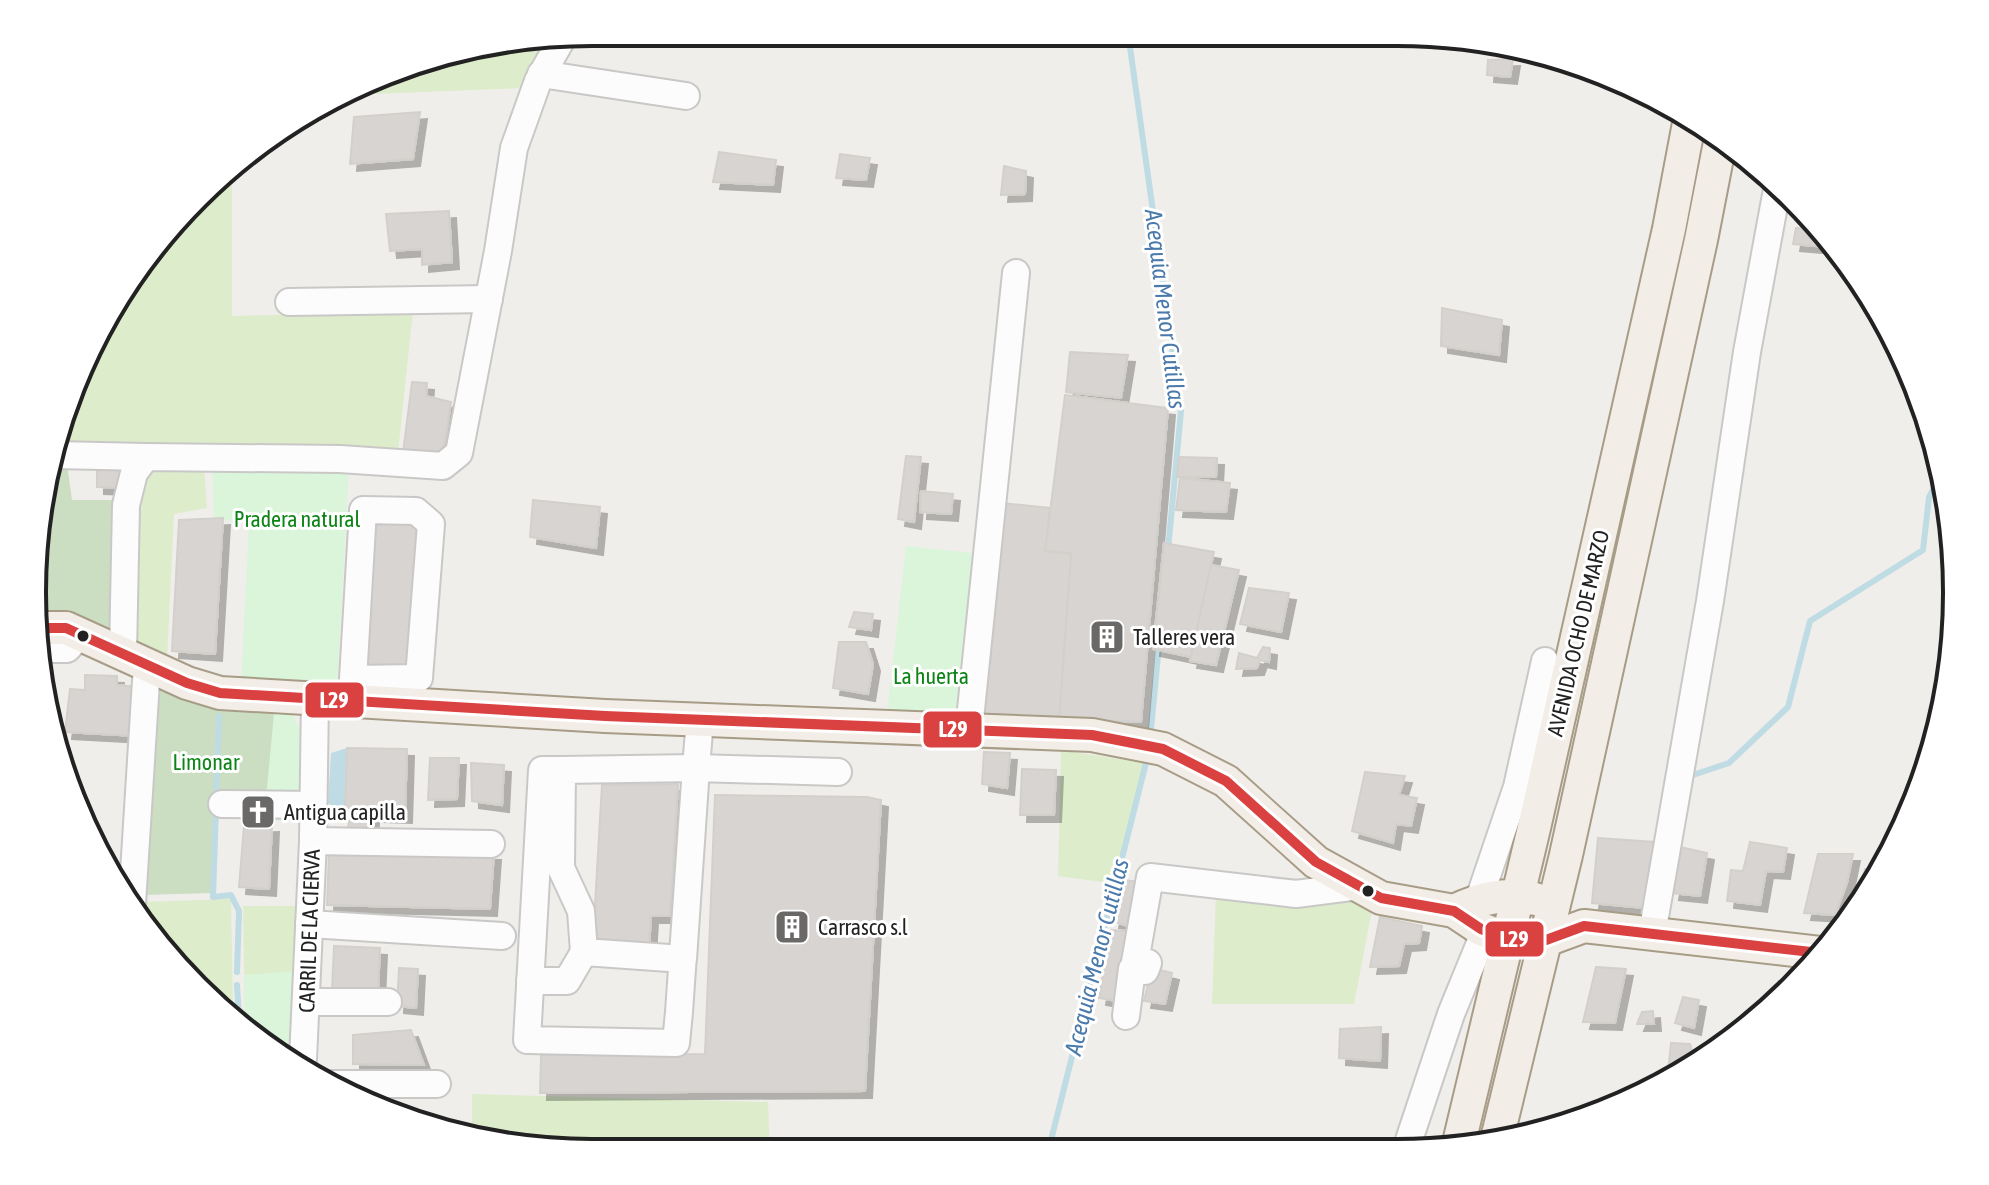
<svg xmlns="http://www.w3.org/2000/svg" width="1989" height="1185" viewBox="0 0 1989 1185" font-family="'Asap Condensed',sans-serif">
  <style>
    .grass { fill: #ddeccb }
    .forest { fill: #cbdec1 }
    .park { fill: #daf5da }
    .water { fill: #bfdbe3 }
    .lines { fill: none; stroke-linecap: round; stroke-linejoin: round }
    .stream { stroke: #bfdbe3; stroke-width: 6 }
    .building { fill: #d7d4d2; stroke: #d3d0cc; stroke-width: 2; filter: url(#shadow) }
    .minor-casing { stroke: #c9c8c7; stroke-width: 30 }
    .major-casing { stroke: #a79c86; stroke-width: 36 }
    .minor { stroke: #fdfcfc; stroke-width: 26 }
    .major { stroke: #f3ede7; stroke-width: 32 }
    .bus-1-casing { stroke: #fff; stroke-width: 16 }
    .bus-1 { stroke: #da4241; stroke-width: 10 }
    .bus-dot { fill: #222; stroke: #fff; stroke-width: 3 }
    .labels { text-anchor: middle; stroke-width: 6; stroke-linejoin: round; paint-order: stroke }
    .park-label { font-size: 22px; fill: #0c8416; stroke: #fff }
    .street-label { font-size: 22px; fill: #222; stroke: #fff }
    .poi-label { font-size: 22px; fill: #222; stroke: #fff; text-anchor: start }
    .water-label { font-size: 24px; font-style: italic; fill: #4a7aab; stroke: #fff }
    .rim { fill: none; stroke: #222; stroke-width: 4 }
    .line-badge { stroke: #fff; stroke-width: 3 }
    .badge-label { font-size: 22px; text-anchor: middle; font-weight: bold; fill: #fff }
  </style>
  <defs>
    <filter id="shadow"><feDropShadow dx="7" dy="7" stdDeviation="0" flood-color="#0004"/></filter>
  </defs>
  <rect width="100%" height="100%" fill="#f0eeeb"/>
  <!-- grass -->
  <g class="grass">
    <path d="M549 39 524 88 350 95 413 62Z"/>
    <path d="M232 169V316L413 311 398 453 56 445 62 413 127 281Z"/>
    <path d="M155 465 204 469 207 508 174 514 167 659 133 646 136 493Z"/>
    <path d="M1061 750 1146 763 1116 884 1058 876Z"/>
    <path d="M1216 891 1345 896 1372 910 1354 1004H1212Z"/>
    <path d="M231 899 233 1013 148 933 139 918 140 902Z"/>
    <path d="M243 906H297L296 1047 284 1060 245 1024Z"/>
    <path d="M472 1094 768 1102 770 1152H555L472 1135Z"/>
  </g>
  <!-- forest -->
  <g class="forest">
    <path d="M53 464H67L72 500H127L112 633 36 619 32 592Z"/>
    <path d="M149 688 228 709 292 714 299 821 216 818 213 893 141 895Z"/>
  </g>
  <!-- park -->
  <g class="park">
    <path d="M212 467 349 469 337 688 241 682 249 522 214 519Z"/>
    <path d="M906 546 972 553 969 721 887 713Z"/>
    <path d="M274 713 292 714 302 733 299 821 264 820Z"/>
    <path d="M297 971 296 1047 284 1060 245 1024 244 975Z"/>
  </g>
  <!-- water -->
  <path class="water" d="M347 748 345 814 328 803 331 753Z"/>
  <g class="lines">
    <!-- stream -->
    <g class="stream">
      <path d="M1128 33 1181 411 1168 550"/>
      <path d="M1151 729 1159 645"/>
      <path d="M1687 777 1729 763 1788 707 1810 621 1923 550 1929 497 1943 472"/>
      <path d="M216 800 219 716"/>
      <path d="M216 809 213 897 231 895 239 911 237 972"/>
      <path d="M237 985 239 1019"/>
      <path d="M1048 1152 1146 763"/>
    </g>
  </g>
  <!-- building -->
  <g class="building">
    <path d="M1513 59 1510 77 1487 75 1488 60Z"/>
    <path d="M420 112 413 159 350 164 354 117Z"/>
    <path d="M719 152 776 160 773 185 713 182Z"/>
    <path d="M840 154 870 158 866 180 836 178Z"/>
    <path d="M1004 166 1026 171 1025 194 1001 195Z"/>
    <path d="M449 211 452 262 422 265V249L390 251 386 214Z"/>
    <path d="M1796 228 1821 231 1826 237V247L1793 244Z"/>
    <path d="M1442 308 1502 320 1499 355 1441 346Z"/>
    <path d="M1070 352 1128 355 1121 398 1066 392Z"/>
    <path d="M412 382 427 383 426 396 451 402 443 455 403 453Z"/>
    <path d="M1065 395 1168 408 1141 722 1059 719 1071 554 1045 551Z"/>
    <path d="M906 456 921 457 914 522 898 519Z"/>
    <path d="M1179 457 1217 458 1216 477H1177Z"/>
    <path d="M97 462 120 463 122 488 97 487Z"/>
    <path d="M1180 478 1230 483 1226 512 1176 510Z"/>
    <path d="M921 491 953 494 951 514 920 512Z"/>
    <path d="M533 500 600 507 596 548 530 537Z"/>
    <path d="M1002 503 1050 508 1045 551 1071 554 1059 719 978 714Z"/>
    <path d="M371 517 420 523 413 669 363 665Z"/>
    <path d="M223 518 215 654 172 651 179 520Z"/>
    <path d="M1164 543 1214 552 1191 657 1153 649Z"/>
    <path d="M1211 565 1239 570 1216 665 1190 661Z"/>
    <path d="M1249 588 1289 593 1281 632 1240 624Z"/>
    <path d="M854 612 873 614 871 630 849 627Z"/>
    <path d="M839 642H866L873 664 868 694 833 688Z"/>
    <path d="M1263 647 1270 648 1269 662 1260 660 1257 668 1236 669 1239 653 1257 658Z"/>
    <path d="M85 675 117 676V685L138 687 136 736 65 732 70 689 85 690Z"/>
    <path d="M347 748 407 749 405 816 345 814Z"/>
    <path d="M984 752 1010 753 1007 788 982 784Z"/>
    <path d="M430 758H459L457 799 428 800Z"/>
    <path d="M471 763 504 765 502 805 472 801Z"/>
    <path d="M1022 769 1056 770 1054 815H1020Z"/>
    <path d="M1365 772 1405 776 1399 795 1417 798 1411 826 1396 824 1393 843 1352 831Z"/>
    <path d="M678 784 670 916H651L649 949 593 939 602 785Z"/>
    <path d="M715 795 867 797 881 800 865 1091 540 1093 541 1055 705 1054Z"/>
    <path d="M350 816H372L371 833 347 834Z"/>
    <path d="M272 825 269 889 239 887 244 826Z"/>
    <path d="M1598 838 1655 842 1643 908 1592 903Z"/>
    <path d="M1750 842 1787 848 1783 872 1766 871 1760 905 1727 901 1731 870 1743 871Z"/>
    <path d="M1680 847 1707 853 1700 896 1672 893Z"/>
    <path d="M329 852 494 853 490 909 327 905Z"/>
    <path d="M1818 854H1853L1847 883 1835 915 1804 913Z"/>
    <path d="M1865 869 1880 871 1871 888 1862 882Z"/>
    <path d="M1122 880 1141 882 1131 927 1112 921Z"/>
    <path d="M1380 917 1422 926 1419 943 1404 944 1399 966 1370 967Z"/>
    <path d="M1110 930 1127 931 1117 1001 1099 998Z"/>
    <path d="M334 946 380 948 378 992 332 991Z"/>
    <path d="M1596 967 1626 969 1615 1023 1583 1022Z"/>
    <path d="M399 968 418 969 416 1008 397 1006Z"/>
    <path d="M1152 968 1172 973 1165 1004 1144 1001Z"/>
    <path d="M1683 997 1699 1000 1694 1028 1675 1023Z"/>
    <path d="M1653 1011 1654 1024H1637L1642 1012Z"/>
    <path d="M1381 1027 1380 1061 1339 1058 1340 1029Z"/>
    <path d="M411 1030 424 1065 353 1064V1035Z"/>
    <path d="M1671 1043 1690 1044 1696 1064 1667 1082Z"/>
  </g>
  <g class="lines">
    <defs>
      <g id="minor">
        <path d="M541 74 686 96"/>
        <path d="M289 302 489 299"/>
        <path d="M55 455 146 457"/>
        <path d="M41 649H67L81 634"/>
        <path d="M123 654 126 505 134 473 146 457 340 459 443 466 459 453 498 251 514 148 538 81 563 37"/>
        <path d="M352 699 353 679 363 510 416 511 431 524 419 678 353 679"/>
        <path d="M969 729 1016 273"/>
        <path d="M696 768 700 719"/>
        <path d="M562 770H542L527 1040 676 1043 679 1012 696 768 562 770 561 868 581 911 584 952 683 959 696 768 838 772"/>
        <path d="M222 804 313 805"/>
        <path d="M313 841 491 844"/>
        <path d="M1479 899 1517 787 1545 661"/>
        <path d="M132 904 147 665"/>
        <path d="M309 924 502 936"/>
        <path d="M1652 934 1710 601 1747 352 1778 184"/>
        <path d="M530 981H567L584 952"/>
        <path d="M307 1002H388"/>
        <path d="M1126 1016 1132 969 1145 971 1148 963 1135 962 1150 877 1296 894 1359 886"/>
        <path d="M299 1067 303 1059 313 841 315 698"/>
        <path d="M333 1084H437"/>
        <path d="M1405 1152 1451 1014 1485 931"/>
      </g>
      <g id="major">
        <path d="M38 628H66L187 683 220 693 605 716 1092 735 1163 749 1226 781 1316 862 1381 898 1454 911 1481 929 1507 939 1546 940 1584 926 1820 953"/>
        <path d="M1454 911C1481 898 1506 892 1535 899"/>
        <path d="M1497 1139 1566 855 1701 240 1721 137"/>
        <path d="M1458 1147 1534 828 1669 229 1690 118"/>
      </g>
    </defs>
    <!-- minor casing -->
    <use href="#minor" class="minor-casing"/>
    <!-- major casing -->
    <use href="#major" class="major-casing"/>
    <!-- minor -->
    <use href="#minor" class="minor"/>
    <!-- major -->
    <use href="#major" class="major"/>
    <defs>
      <path id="bus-1" d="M38 628H66L187 683 220 693 605 716 1092 735 1163 749 1226 781 1316 862 1381 898 1454 911 1481 929 1507 939 1546 940 1584 926 1820 953"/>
    </defs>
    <!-- bus-1 casing -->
    <use href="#bus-1" class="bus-1-casing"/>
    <!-- bus-1 -->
    <use href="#bus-1" class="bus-1"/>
  </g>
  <!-- icons -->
  <defs>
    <symbol id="building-square" viewBox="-11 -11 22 22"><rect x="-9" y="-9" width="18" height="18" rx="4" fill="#6a6968" stroke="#fff"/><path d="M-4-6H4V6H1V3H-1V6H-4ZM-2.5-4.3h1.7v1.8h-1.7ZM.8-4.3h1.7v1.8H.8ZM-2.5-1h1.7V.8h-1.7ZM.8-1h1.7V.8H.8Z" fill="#fff"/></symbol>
    <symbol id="church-square" viewBox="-11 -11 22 22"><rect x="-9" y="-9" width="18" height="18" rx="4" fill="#6a6968" stroke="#fff"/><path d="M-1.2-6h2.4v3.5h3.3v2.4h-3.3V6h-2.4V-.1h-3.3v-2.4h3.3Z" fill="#fff"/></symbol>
  </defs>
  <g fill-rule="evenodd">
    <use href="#building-square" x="1087" y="617" width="40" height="40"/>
    <use href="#church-square" x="238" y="792" width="40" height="40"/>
    <use href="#building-square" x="772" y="907" width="40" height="40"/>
  </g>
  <!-- markers -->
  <g class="bus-dot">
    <circle cx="83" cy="636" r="7"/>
    <circle cx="1368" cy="891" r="7"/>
  </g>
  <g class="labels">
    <!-- park labels -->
    <g class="park-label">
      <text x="297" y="527">Pradera natural</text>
      <text x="931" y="684">La huerta</text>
      <text x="206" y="770">Limonar</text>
    </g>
    <!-- street labels -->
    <g class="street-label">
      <text transform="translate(1578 633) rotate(-77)" y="8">AVENIDA OCHO DE MARZO</text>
      <text transform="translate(309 931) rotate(-88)" y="8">CARRIL DE LA CIERVA</text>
    </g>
    <!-- poi labels -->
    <g class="poi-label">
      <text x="1133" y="645">Talleres vera</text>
      <text x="284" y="820">Antigua capilla</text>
      <text x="818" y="935">Carrasco s.l</text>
    </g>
    <!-- water labels -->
    <g class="water-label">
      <text transform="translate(1165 309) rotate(83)" y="8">Acequia Menor Cutillas</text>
      <text transform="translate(1097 957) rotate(-76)" y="8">Acequia Menor Cutillas</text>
    </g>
  </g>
  <!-- crop -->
  <path d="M0 0H1989V1185H0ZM592 46H1397A546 546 0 0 1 1943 592V593A546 546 0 0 1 1397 1139H592A546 546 0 0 1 46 593V592A546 546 0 0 1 592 46Z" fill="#fff" fill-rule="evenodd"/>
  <path class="rim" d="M592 46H1397A546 546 0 0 1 1943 592V593A546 546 0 0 1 1397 1139H592A546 546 0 0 1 46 593V592A546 546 0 0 1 592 46Z"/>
  <g class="line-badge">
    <rect x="304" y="681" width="61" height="38" rx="8" fill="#da4241"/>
    <rect x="922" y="710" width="61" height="39" rx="8" fill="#da4241"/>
    <rect x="1484" y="920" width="61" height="38" rx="8" fill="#da4241"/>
  </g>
  <g class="badge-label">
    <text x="334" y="708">L29</text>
    <text x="953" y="737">L29</text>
    <text x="1514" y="947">L29</text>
  </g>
</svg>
